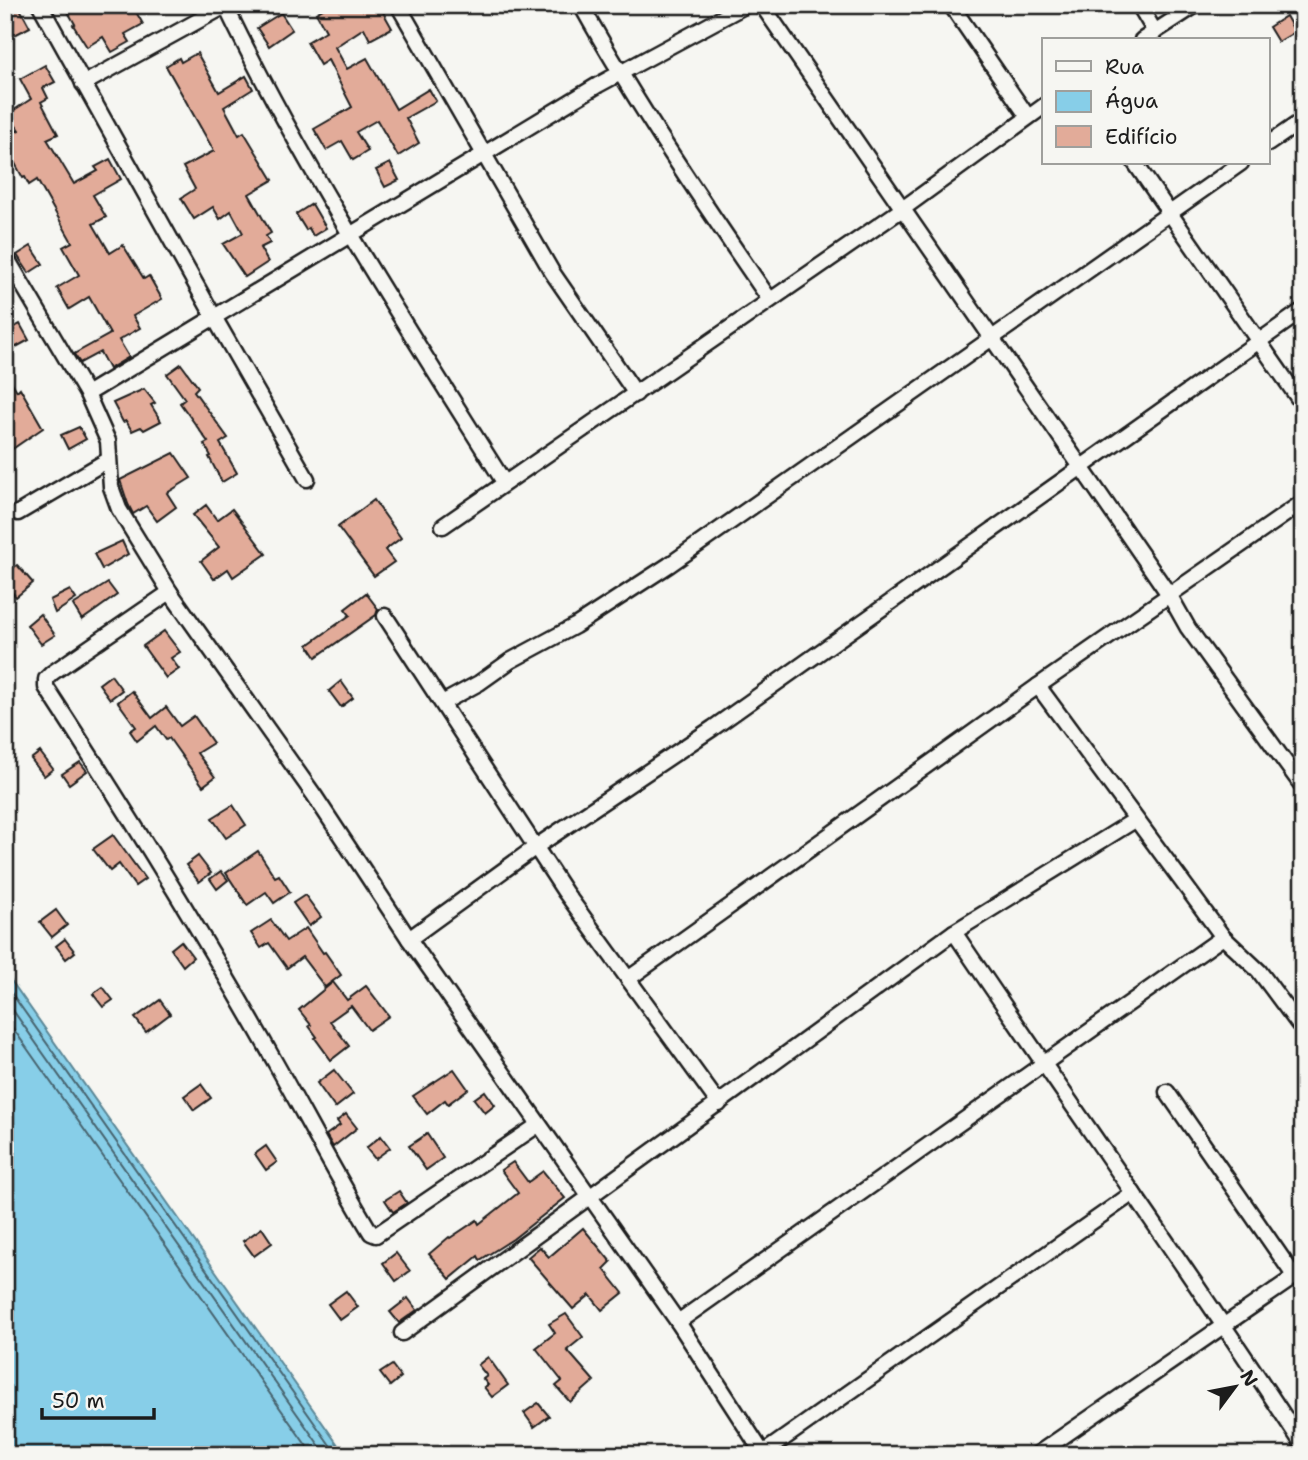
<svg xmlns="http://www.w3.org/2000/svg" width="1308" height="1460" viewBox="0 0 1308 1460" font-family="'Shantell Sans',sans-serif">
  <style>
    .water { fill: #87cee8; stroke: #5c8796; stroke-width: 2 }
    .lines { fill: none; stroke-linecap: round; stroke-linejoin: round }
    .shore { stroke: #47636e; stroke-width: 2 }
    .building { fill: #e2ab99; stroke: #1c1c1c; stroke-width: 2 }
    .street-casing { stroke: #1c1c1c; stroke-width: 19 }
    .street { stroke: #f6f6f2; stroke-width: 14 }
  </style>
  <rect width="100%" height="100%" fill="#f6f6f2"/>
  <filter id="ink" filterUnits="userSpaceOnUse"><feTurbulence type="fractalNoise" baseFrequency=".0143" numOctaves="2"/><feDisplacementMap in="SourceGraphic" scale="14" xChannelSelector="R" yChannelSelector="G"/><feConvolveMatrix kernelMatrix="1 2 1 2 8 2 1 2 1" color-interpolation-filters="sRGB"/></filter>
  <g filter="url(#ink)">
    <!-- water -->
    <path class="water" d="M5 972 341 1449 347 1455H5Z"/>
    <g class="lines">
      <!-- shore -->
      <g class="shore">
        <path d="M5 984 337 1455"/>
        <path d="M5 999 326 1455"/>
        <path d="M5 1017 313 1455"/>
      </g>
    </g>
    <!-- building -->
    <g class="building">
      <path d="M14 5H18L30 27 5 40V10Z"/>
      <path d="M64 5H132L143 24 125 34 130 42 112 52 103 37 87 47 73 25 75 24Z"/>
      <path d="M330 5H379L392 28 370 40 364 28 335 47 347 69 367 58 396 109 429 89 436 101 406 118 419 143 398 156 377 120 356 132 368 151 353 160 342 141 326 150 314 129 352 107 328 60 320 65 307 42 326 31 316 13Z"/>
      <path d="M281 13 292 30 269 46 257 28Z"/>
      <path d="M1286 16 1295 32 1278 42 1269 27Z"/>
      <path d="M197 53 219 92 246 76 253 89 224 107 239 135 244 132 273 180 249 194 271 233 266 236 270 243 260 248 268 262 245 277 223 244 243 233 231 211 220 219 213 207 194 219 181 198 195 189 183 167 214 151 166 66 179 58 181 62Z"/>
      <path d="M45 65 55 82 43 88 48 98 41 102 58 134 47 139 74 184 98 171 95 167 110 159 121 179 93 195 106 217 93 224 110 253 123 245 144 279 149 276 162 299 133 316 140 328 119 340 129 357 109 369 100 352 80 363 74 354 110 334 89 297 69 309 57 288 79 275 63 247 72 242 37 180 29 185 25 177 23 178 5 145V137L19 130 8 114 31 99 20 79Z"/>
      <path d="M390 163 399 180 385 187 376 170Z"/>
      <path d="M312 204 326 228 313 236 309 228 306 230 296 214Z"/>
      <path d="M31 246 43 264 29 273 17 255Z"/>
      <path d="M20 324 29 340 5 353V332Z"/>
      <path d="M181 364 198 387 194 391 228 438 220 443 237 473 222 482 209 457 211 456 204 444 208 442 180 403 185 399 167 374Z"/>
      <path d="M5 371 17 391 20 388 43 428 5 454Z"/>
      <path d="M144 389 155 403 151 405 161 421 144 430 141 427 132 431 126 421 123 422 113 403Z"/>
      <path d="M79 427 86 439 68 449 61 435Z"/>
      <path d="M174 453 191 478 167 493 176 507 157 521 146 506 133 514 128 504 120 480Z"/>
      <path d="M374 500 401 538 385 550 394 562 374 576 338 527Z"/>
      <path d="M206 505 217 520 232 509 266 554 233 577 228 569 214 579 201 561 219 547 193 515Z"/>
      <path d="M122 541 128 554 102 569 94 554Z"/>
      <path d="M17 565 33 583 16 597 5 584V574Z"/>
      <path d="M108 583 117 595 82 620 73 605Z"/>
      <path d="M70 590 76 599 55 613 50 600Z"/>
      <path d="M366 593 378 609 376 615 316 657 308 645 350 615 345 609Z"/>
      <path d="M40 614 55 635 41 644 27 625Z"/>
      <path d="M164 631 180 652 171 658 179 669 166 678 143 646Z"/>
      <path d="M111 675 122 690 110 699 99 684Z"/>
      <path d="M341 681 353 698 341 707 329 691Z"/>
      <path d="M132 691 152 718 166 707 180 726 194 716 213 743 197 753 215 777 203 786 169 738 166 740 156 726 137 741 130 731 136 727 118 702Z"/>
      <path d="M40 752 53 769 44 776 31 759Z"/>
      <path d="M80 762 87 771 69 784 62 774Z"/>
      <path d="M233 805 246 825 226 838 212 818Z"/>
      <path d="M113 835 145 879 135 886 119 864 110 871 93 849Z"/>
      <path d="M258 851 275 877 279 875 290 892 274 903 266 892 247 905 226 873Z"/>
      <path d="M198 856 211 873 199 882 186 865Z"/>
      <path d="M221 871 228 880 217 889 210 879Z"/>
      <path d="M305 895 321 917 309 926 293 903Z"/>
      <path d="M56 910 67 925 52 937 40 922Z"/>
      <path d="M271 920 286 941 306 928 323 953 325 952 341 975 325 987 302 957 287 968 269 943 261 948 251 933Z"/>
      <path d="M65 939 75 952 66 959 56 946Z"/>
      <path d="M181 941 193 957 183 966 171 949Z"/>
      <path d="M333 982 347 1000 366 986 389 1016 369 1030 351 1006 330 1021 349 1046 331 1060 315 1038 317 1037 309 1026 311 1025 299 1010Z"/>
      <path d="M103 987 113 1000 103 1007 93 994Z"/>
      <path d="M160 1000 170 1014 146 1032 135 1018Z"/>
      <path d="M454 1069 468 1089 448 1104 445 1100 427 1114 413 1096Z"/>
      <path d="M334 1070 353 1094 335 1108 317 1083Z"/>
      <path d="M201 1084 211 1098 194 1110 184 1096Z"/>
      <path d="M485 1091 495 1105 485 1113 474 1099Z"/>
      <path d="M346 1114 357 1128 333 1147 326 1135 340 1125 337 1121Z"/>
      <path d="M427 1134 443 1158 426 1170 409 1146Z"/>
      <path d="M381 1136 390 1148 375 1159 366 1148Z"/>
      <path d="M266 1146 277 1162 266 1170 255 1154Z"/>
      <path d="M513 1162 528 1182 543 1171 565 1198 513 1239 480 1260 478 1256 450 1279 429 1254 449 1237 450 1238 477 1220 479 1224 518 1193 501 1170Z"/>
      <path d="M399 1191 407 1203 393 1212 385 1200Z"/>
      <path d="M262 1228 272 1243 254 1256 243 1241Z"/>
      <path d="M583 1228 611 1262 604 1269 623 1293 602 1310 590 1295 573 1309 528 1257 540 1247 549 1257Z"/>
      <path d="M396 1253 410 1271 396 1281 383 1263Z"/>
      <path d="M346 1291 358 1307 340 1320 328 1304Z"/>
      <path d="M408 1298 417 1310 399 1323 390 1312Z"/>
      <path d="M566 1314 583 1337 567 1350 594 1381 570 1402 556 1386 562 1381 536 1348 555 1333 549 1324Z"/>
      <path d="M488 1357 508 1385 492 1397 484 1387 488 1385 483 1379 487 1376 478 1365Z"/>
      <path d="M392 1365 401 1377 390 1386 380 1373Z"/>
      <path d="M538 1403 549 1416 534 1427 524 1413Z"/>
    </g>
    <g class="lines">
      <defs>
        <g id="street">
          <path d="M40 5 214 317 307 479"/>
          <path d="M225 5C305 171 406 326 504 482"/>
          <path d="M398 5 552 272 636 394"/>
          <path d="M581 5C638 107 704 204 770 300"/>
          <path d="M762 5 1170 596 1188 628 1303 787"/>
          <path d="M951 5 1028 117"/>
          <path d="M1139 5 1155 32"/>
          <path d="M1142 40 1196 5"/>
          <path d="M83 84 225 6"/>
          <path d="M1268 144 1303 120"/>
          <path d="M1135 163 1303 405"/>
          <path d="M5 255 87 394 108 441 111 487 119 509 170 592 314 795 409 939 678 1322 764 1455"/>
          <path d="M87 394 598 85 746 5"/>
          <path d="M18 513 108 460"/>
          <path d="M443 526 901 210 1044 106"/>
          <path d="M170 592 52 673 46 679V687C128 813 207 940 280 1071 310 1125 339 1180 371 1233L376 1235 538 1125"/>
          <path d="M385 616 565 892 719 1104"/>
          <path d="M1038 686 1223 937 1259 971 1303 1030"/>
          <path d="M444 702 479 683 510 661 575 626 669 565 1241 163"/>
          <path d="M954 932C1069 1103 1190 1271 1303 1445"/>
          <path d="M409 939 537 846 713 728 1303 310"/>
          <path d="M628 979 1038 686 1303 502"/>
          <path d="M1167 1092 1295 1277"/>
          <path d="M678 1322 1223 937"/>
          <path d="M402 1333 954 932 1135 820"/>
          <path d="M763 1453 1133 1193"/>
          <path d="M1036 1455 1303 1271"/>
        </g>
      </defs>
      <!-- street casing -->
      <use href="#street" class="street-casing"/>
      <!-- street -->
      <use href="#street" class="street"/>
    </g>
  </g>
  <!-- margin -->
  <rect width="1308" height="1460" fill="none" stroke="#f6f6f2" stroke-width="28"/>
  <rect x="14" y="14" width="1280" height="1432" fill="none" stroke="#1c1c1c" stroke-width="2.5" filter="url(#ink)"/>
  <!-- legend -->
  <rect x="1042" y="38" width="228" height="126" fill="#f6f6f2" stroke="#9f9f9c" stroke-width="2"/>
  <rect x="1056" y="61" width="35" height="10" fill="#f6f6f2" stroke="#9f9f9c" stroke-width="2"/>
  <text x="1105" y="74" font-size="21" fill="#1c1c1c">Rua</text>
  <rect x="1056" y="91" width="35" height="21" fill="#87cee8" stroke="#9f9f9c" stroke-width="2"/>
  <text x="1105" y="108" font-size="21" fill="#1c1c1c">Água</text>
  <rect x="1056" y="126" width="35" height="21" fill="#e2ab99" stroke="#9f9f9c" stroke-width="2"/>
  <text x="1105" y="144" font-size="21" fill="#1c1c1c">Edifício</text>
  <!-- north arrow -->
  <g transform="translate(1235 1387) rotate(58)" stroke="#f6f6f2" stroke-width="5" paint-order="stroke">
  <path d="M0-5L12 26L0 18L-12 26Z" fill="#1c1c1c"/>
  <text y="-10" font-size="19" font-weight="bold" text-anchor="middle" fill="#1c1c1c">N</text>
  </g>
  <!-- scale -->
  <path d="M42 1408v10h112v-10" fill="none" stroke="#1c1c1c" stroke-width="3.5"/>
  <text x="52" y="1408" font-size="21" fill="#1c1c1c" stroke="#f6f6f2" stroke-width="5" paint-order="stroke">50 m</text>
</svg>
